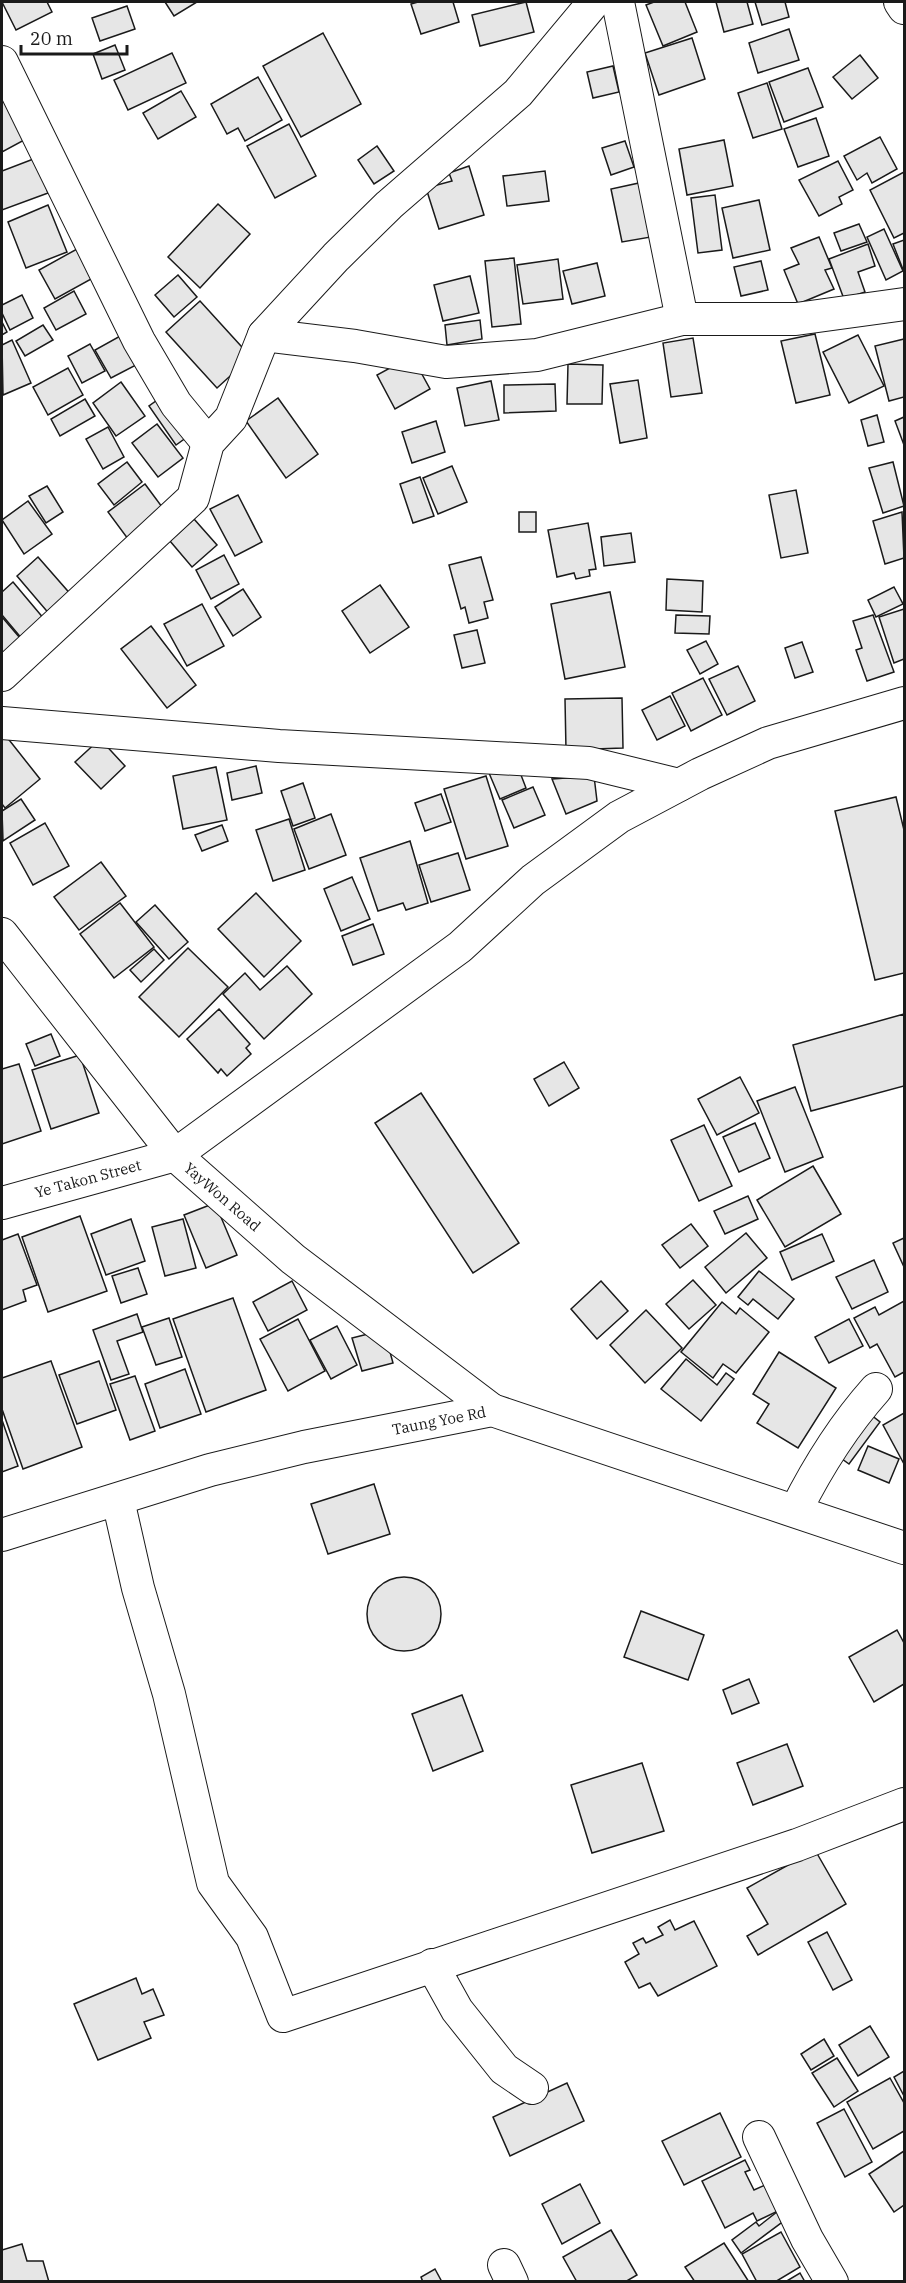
<svg xmlns="http://www.w3.org/2000/svg" width="906" height="2283" viewBox="0 0 906 2283" font-family="'IBM Plex Serif',serif">
  <style>
    .building { fill: #e6e6e6; stroke: #1a1a1a; stroke-width: 1.5 }
    .lines { fill: none; stroke-linecap: round; stroke-linejoin: round }
    .minor-casing { stroke: #1a1a1a; stroke-width: 34 }
    .minor { stroke: #fff; stroke-width: 32 }
    .labels { text-anchor: middle; stroke-width: 4.5; stroke-linejoin: round; paint-order: stroke }
    .street-label { font-size: 15px; fill: #1a1a1a; stroke: #fff }
  </style>
  <rect width="100%" height="100%" fill="#fff"/>
  <!-- building -->
  <g class="building">
    <path d="M2 2H47L52 12 16 30Z"/>
    <path d="M165 2H197L174 16Z"/>
    <path d="M418 2H453L459 22 421 34 411 4Z"/>
    <path d="M526 2 534 32 480 46 472 15Z"/>
    <path d="M654 2H685L697 32 663 46 646 5Z"/>
    <path d="M716 2H747L753 24 724 32Z"/>
    <path d="M755 2H785L789 17 762 25Z"/>
    <path d="M127 6 135 29 100 41 92 18Z"/>
    <path d="M789 29 799 60 758 73 749 43Z"/>
    <path d="M323 33 361 104 301 137 263 66Z"/>
    <path d="M692 38 705 79 659 95 645 53Z"/>
    <path d="M115 45 125 70 102 79 93 54Z"/>
    <path d="M172 53 186 83 128 110 114 80Z"/>
    <path d="M860 55 878 78 852 99 833 77Z"/>
    <path d="M613 66 619 92 593 98 587 72Z"/>
    <path d="M808 68 823 107 784 122 769 82Z"/>
    <path d="M258 77 282 120 245 141 238 128 227 134 211 104Z"/>
    <path d="M767 83 782 129 753 138 738 93Z"/>
    <path d="M2 86 28 138 2 152Z"/>
    <path d="M181 91 196 117 158 139 143 113Z"/>
    <path d="M816 118 829 156 798 167 784 129Z"/>
    <path d="M289 124 316 176 275 198 247 146Z"/>
    <path d="M880 137 897 169 872 183 867 173 857 180 844 156Z"/>
    <path d="M724 140 733 186 687 195 679 149Z"/>
    <path d="M625 141 634 167 611 175 602 148Z"/>
    <path d="M377 146 394 171 374 184 358 160Z"/>
    <path d="M36 158 48 193 2 210V171Z"/>
    <path d="M838 161 853 190 839 197 842 204 819 216 799 180Z"/>
    <path d="M469 166 484 215 439 229 426 188 452 181 449 173Z"/>
    <path d="M545 171 549 201 507 206 503 176Z"/>
    <path d="M904 172V233L894 238 870 190Z"/>
    <path d="M639 183 651 237 622 242 611 189Z"/>
    <path d="M715 195 722 250 698 253 691 198Z"/>
    <path d="M759 200 770 250 733 258 722 208Z"/>
    <path d="M218 204 250 234 200 288 168 257Z"/>
    <path d="M48 205 67 252 26 268 8 222Z"/>
    <path d="M859 224 867 242 841 251 834 233Z"/>
    <path d="M884 229 903 271 886 280 867 237Z"/>
    <path d="M819 237 832 268 825 270 834 289 798 304 784 270 799 264 791 248Z"/>
    <path d="M904 240V272L893 244Z"/>
    <path d="M868 244 875 266 858 272 865 292 844 299 829 259Z"/>
    <path d="M77 249 93 278 55 299 39 270Z"/>
    <path d="M514 258 521 324 492 327 485 261Z"/>
    <path d="M558 259 563 299 523 304 517 265Z"/>
    <path d="M761 261 768 290 741 296 734 267Z"/>
    <path d="M597 263 605 296 572 304 563 271Z"/>
    <path d="M178 275 197 297 174 317 155 295Z"/>
    <path d="M470 276 479 313 443 321 434 285Z"/>
    <path d="M74 291 86 314 56 330 44 308Z"/>
    <path d="M22 295 33 318 10 330 2 313V305Z"/>
    <path d="M200 301 251 357 217 388 166 332Z"/>
    <path d="M480 320 482 339 447 345 445 325Z"/>
    <path d="M2 322 7 332 2 335Z"/>
    <path d="M43 325 53 340 25 356 16 341Z"/>
    <path d="M815 334 830 395 796 403 781 341Z"/>
    <path d="M122 335 138 364 111 378 95 350Z"/>
    <path d="M858 335 884 386 849 403 823 352Z"/>
    <path d="M693 338 702 393 671 397 663 343Z"/>
    <path d="M904 339V397L889 401 875 346Z"/>
    <path d="M12 340 31 383 3 395 2 345Z"/>
    <path d="M90 344 105 371 82 383 68 356Z"/>
    <path d="M412 356 430 389 395 409 377 375Z"/>
    <path d="M568 364 603 365 602 404H567Z"/>
    <path d="M68 368 83 395 48 415 33 387Z"/>
    <path d="M638 380 647 438 620 443 610 384Z"/>
    <path d="M491 381 499 420 465 426 457 388Z"/>
    <path d="M121 382 145 416 116 436 93 403Z"/>
    <path d="M555 384 556 411 504 413V385Z"/>
    <path d="M167 393 194 432 176 445 149 406Z"/>
    <path d="M278 398 318 454 286 478 246 421Z"/>
    <path d="M85 399 95 416 60 436 51 419Z"/>
    <path d="M877 415 884 442 868 446 861 420Z"/>
    <path d="M904 417V445L895 421Z"/>
    <path d="M436 421 445 452 412 463 402 432Z"/>
    <path d="M157 424 183 458 158 477 132 443Z"/>
    <path d="M108 427 124 457 103 469 86 439Z"/>
    <path d="M127 462 142 482 114 505 98 484Z"/>
    <path d="M893 462 904 506 883 513 869 468Z"/>
    <path d="M452 466 467 502 438 514 423 478Z"/>
    <path d="M420 477 434 516 413 523 400 484Z"/>
    <path d="M145 484 165 511 128 539 108 512Z"/>
    <path d="M47 486 63 512 46 523 29 496Z"/>
    <path d="M796 490 808 553 781 558 769 495Z"/>
    <path d="M238 495 262 542 235 556 210 509Z"/>
    <path d="M28 501 52 534 24 554 2 520Z"/>
    <rect x="519" y="512" width="17" height="20"/>
    <path d="M902 512 904 558 885 564 873 521Z"/>
    <path d="M194 519 217 545 192 567 170 541Z"/>
    <path d="M588 523 596 569 589 570 590 576 576 579 574 573 557 577 548 530Z"/>
    <path d="M631 533 635 562 604 566 601 537Z"/>
    <path d="M224 555 239 584 211 599 196 570Z"/>
    <path d="M38 557 73 597 51 616 17 576Z"/>
    <path d="M481 557 493 600 484 602 488 618 469 623 465 607 461 609 449 565Z"/>
    <path d="M667 579 703 581 702 612 666 610Z"/>
    <path d="M13 582 50 626 28 646 2 615V592Z"/>
    <path d="M380 585 409 627 370 653 342 611Z"/>
    <path d="M894 587 903 604 876 617 868 600Z"/>
    <path d="M243 589 261 617 233 636 215 607Z"/>
    <path d="M610 592 625 667 565 679 551 604Z"/>
    <path d="M202 604 224 646 187 666 164 624Z"/>
    <path d="M904 609V659L894 663 879 617Z"/>
    <path d="M676 615 710 616 709 634 675 633Z"/>
    <path d="M873 615 894 672 867 681 856 650 862 648 853 621Z"/>
    <path d="M2 617 20 638 2 654Z"/>
    <path d="M151 626 196 685 167 708 121 649Z"/>
    <path d="M477 630 485 663 462 668 454 635Z"/>
    <path d="M706 641 718 664 700 674 687 650Z"/>
    <path d="M802 642 813 672 795 678 785 648Z"/>
    <path d="M738 666 755 701 727 715 709 679Z"/>
    <path d="M703 678 722 715 691 731 672 693Z"/>
    <path d="M670 696 685 726 657 740 642 710Z"/>
    <path d="M622 698 623 748 566 750 565 699Z"/>
    <path d="M6 736 40 779 5 808 2 804V740Z"/>
    <path d="M100 739 125 766 101 789 75 762Z"/>
    <path d="M516 762 526 788 500 799 489 773Z"/>
    <path d="M256 766 262 793 232 800 227 773Z"/>
    <path d="M216 767 227 820 183 829 173 776Z"/>
    <path d="M486 776 508 846 466 859 444 789Z"/>
    <path d="M594 776 597 801 566 814 552 779Z"/>
    <path d="M303 783 315 818 293 826 281 791Z"/>
    <path d="M533 787 545 815 514 828 502 800Z"/>
    <path d="M441 794 451 822 425 831 415 803Z"/>
    <path d="M896 797 904 830V973L875 980 835 811Z"/>
    <path d="M21 799 35 820 3 841 2 811Z"/>
    <path d="M331 814 346 855 309 869 294 829Z"/>
    <path d="M289 819 305 870 273 881 256 830Z"/>
    <path d="M45 823 69 866 33 885 10 843Z"/>
    <path d="M222 825 228 841 202 851 195 835Z"/>
    <path d="M410 841 428 903 406 910 403 903 378 911 360 858Z"/>
    <path d="M458 853 470 890 431 902 419 865Z"/>
    <path d="M101 862 126 896 79 930 54 897Z"/>
    <path d="M352 877 370 919 341 931 324 889Z"/>
    <path d="M256 893 301 941 264 977 218 929Z"/>
    <path d="M120 903 154 947 114 978 80 934Z"/>
    <path d="M155 905 188 942 169 959 136 922Z"/>
    <path d="M373 924 384 954 353 965 342 936Z"/>
    <path d="M188 948 228 987 179 1037 139 997Z"/>
    <path d="M154 949 164 960 141 982 130 970Z"/>
    <path d="M287 966 312 994 264 1039 223 994 245 973 260 990Z"/>
    <path d="M219 1009 250 1044 246 1048 251 1054 227 1076 221 1069 218 1073 187 1039Z"/>
    <path d="M904 1014V1086L811 1111 793 1045Z"/>
    <path d="M51 1034 60 1056 35 1066 26 1044Z"/>
    <path d="M80 1055 99 1113 51 1129 32 1070Z"/>
    <path d="M564 1062 579 1088 549 1106 534 1079Z"/>
    <path d="M19 1064 41 1131 2 1144V1069Z"/>
    <path d="M740 1077 759 1113 717 1135 698 1099Z"/>
    <path d="M795 1087 823 1157 785 1172 757 1101Z"/>
    <path d="M421 1093 519 1243 473 1273 375 1123Z"/>
    <path d="M755 1123 770 1158 739 1172 723 1137Z"/>
    <path d="M704 1125 732 1186 699 1201 671 1140Z"/>
    <path d="M813 1166 841 1214 785 1247 757 1200Z"/>
    <path d="M748 1196 758 1219 725 1234 714 1211Z"/>
    <path d="M215 1203 237 1255 206 1268 184 1215Z"/>
    <path d="M80 1216 107 1291 48 1312 22 1237Z"/>
    <path d="M131 1219 145 1261 106 1275 91 1234Z"/>
    <path d="M183 1219 196 1268 165 1276 152 1227Z"/>
    <path d="M691 1224 708 1246 680 1268 662 1245Z"/>
    <path d="M746 1233 767 1258 726 1293 705 1267Z"/>
    <path d="M18 1234 37 1285 23 1290 26 1301 2 1310V1240Z"/>
    <path d="M822 1234 834 1261 792 1280 780 1252Z"/>
    <path d="M904 1238V1267L893 1243Z"/>
    <path d="M874 1260 888 1292 852 1309 836 1277Z"/>
    <path d="M138 1268 147 1294 121 1303 112 1276Z"/>
    <path d="M759 1271 794 1299 778 1319 753 1299 748 1305 738 1297Z"/>
    <path d="M693 1280 716 1305 689 1329 666 1304Z"/>
    <path d="M292 1281 307 1310 268 1331 253 1302Z"/>
    <path d="M601 1281 628 1311 597 1339 571 1309Z"/>
    <path d="M233 1298 266 1390 206 1412 173 1319Z"/>
    <path d="M904 1301V1372L895 1377 877 1344 870 1348 854 1318 875 1307 879 1315Z"/>
    <path d="M722 1302 736 1314 740 1308 769 1332 736 1373 723 1364 713 1378 681 1352Z"/>
    <path d="M646 1310 682 1348 645 1383 610 1345Z"/>
    <path d="M137 1314 143 1332 117 1341 129 1374 111 1380 93 1330Z"/>
    <path d="M169 1318 182 1357 156 1365 142 1327Z"/>
    <path d="M298 1319 325 1371 288 1391 260 1339Z"/>
    <path d="M849 1319 863 1346 829 1363 815 1337Z"/>
    <path d="M337 1326 357 1365 331 1379 310 1340Z"/>
    <path d="M384 1330 393 1363 362 1371 352 1338Z"/>
    <path d="M779 1352 836 1388 798 1448 757 1423 769 1404 753 1394Z"/>
    <path d="M686 1359 717 1385 726 1373 734 1379 701 1421 661 1389Z"/>
    <path d="M51 1361 82 1447 23 1469 2 1409V1378Z"/>
    <path d="M99 1361 116 1410 77 1424 59 1375Z"/>
    <path d="M185 1369 201 1414 160 1428 145 1384Z"/>
    <path d="M135 1376 155 1431 130 1440 110 1384Z"/>
    <path d="M866 1411 880 1422 849 1464 834 1453Z"/>
    <path d="M904 1413V1464L883 1425Z"/>
    <path d="M2 1420 18 1466 2 1472Z"/>
    <path d="M868 1446 899 1459 889 1483 858 1470Z"/>
    <path d="M374 1484 390 1534 328 1554 311 1504Z"/>
    <circle cx="404" cy="1614" r="37"/>
    <path d="M641 1611 704 1635 688 1680 624 1657Z"/>
    <path d="M897 1630 904 1643V1684L874 1702 849 1657Z"/>
    <path d="M749 1679 759 1703 732 1714 723 1690Z"/>
    <path d="M462 1695 483 1751 433 1771 412 1714Z"/>
    <path d="M787 1744 803 1786 753 1805 737 1763Z"/>
    <path d="M642 1763 664 1831 592 1853 571 1785Z"/>
    <path d="M815 1850 846 1904 758 1955 747 1936 768 1924 747 1888Z"/>
    <path d="M670 1920 675 1930 694 1921 717 1966 658 1996 650 1983 639 1988 625 1962 639 1954 633 1943 643 1938 646 1943 663 1935 658 1927Z"/>
    <path d="M827 1932 852 1980 833 1990 808 1942Z"/>
    <path d="M136 1978 142 1994 153 1989 164 2015 144 2022 151 2038 98 2060 74 2004Z"/>
    <path d="M870 2026 889 2057 858 2076 839 2045Z"/>
    <path d="M824 2039 834 2056 811 2070 801 2054Z"/>
    <path d="M837 2058 858 2091 834 2107 812 2073Z"/>
    <path d="M904 2071V2096L894 2077Z"/>
    <path d="M890 2078 904 2103V2131L873 2149 847 2102Z"/>
    <path d="M567 2083 584 2121 510 2156 493 2117Z"/>
    <path d="M844 2109 872 2162 845 2177 817 2123Z"/>
    <path d="M720 2113 741 2157 684 2185 662 2141Z"/>
    <path d="M904 2151V2205L894 2212 869 2174Z"/>
    <path d="M745 2160 750 2170 745 2172 754 2190 765 2185 778 2211 757 2221 753 2213 725 2228 702 2181Z"/>
    <path d="M580 2184 600 2223 562 2244 542 2204Z"/>
    <path d="M782 2208 789 2217 741 2253 732 2240 756 2222 759 2226Z"/>
    <path d="M611 2230 637 2275 625 2282H577L563 2257Z"/>
    <path d="M781 2232 800 2267 775 2282H757L742 2254Z"/>
    <path d="M724 2243 749 2282H695L685 2267Z"/>
    <path d="M22 2244 27 2261H43L49 2282H2V2250Z"/>
    <path d="M435 2269 442 2282H423L421 2277Z"/>
    <path d="M800 2273 805 2282H785Z"/>
  </g>
  <g class="lines">
    <defs>
      <g id="minor">
        <path d="M618 2 682 319"/>
        <path d="M900 2 904 8"/>
        <path d="M2 62 139 341 176 404 208 443"/>
        <path d="M264 335 355 346 446 362 537 355 682 319H796L904 304"/>
        <path d="M2 675 193 498 208 443 231 418 264 335 336 257 389 205 518 93 594 2"/>
        <path d="M2 723 279 746 589 763 679 785"/>
        <path d="M2 934 175 1155 293 1259 492 1410"/>
        <path d="M2 1203 175 1155 460 947 533 880 619 817 700 774 768 743 904 703"/>
        <path d="M118 1500 138 1588 169 1694 213 1883 252 1937 283 2016 797 1845 904 1804"/>
        <path d="M796 1510C818 1466 844 1425 876 1389"/>
        <path d="M2 1535 210 1470 304 1447 492 1410 904 1548"/>
        <path d="M432 1965 457 2010 504 2069 532 2088"/>
        <path d="M759 2137 807 2239 832 2282"/>
        <path d="M504 2265 512 2282"/>
      </g>
    </defs>
    <!-- minor casing -->
    <use href="#minor" class="minor-casing"/>
    <!-- minor -->
    <use href="#minor" class="minor"/>
  </g>
  <g class="labels">
    <!-- street labels -->
    <g class="street-label">
      <text transform="translate(88 1179) rotate(-15)" y="5">Ye Takon Street</text>
      <text transform="translate(222 1197) rotate(41)" y="5">YayWon Road</text>
      <text transform="translate(439 1421) rotate(-11)" y="5">Taung Yoe Rd</text>
    </g>
  </g>
  <!-- border -->
  <rect width="906" height="2283" fill="none" stroke="#1a1a1a" stroke-width="6"/>
  <!-- scale -->
  <path d="M21 45v9h106v-9" fill="none" stroke="#1a1a1a" stroke-width="3"/>
  <text x="30" y="45" font-size="18" fill="#1a1a1a" stroke="#ffffff" stroke-width="4.5" paint-order="stroke">20 m</text>
</svg>
